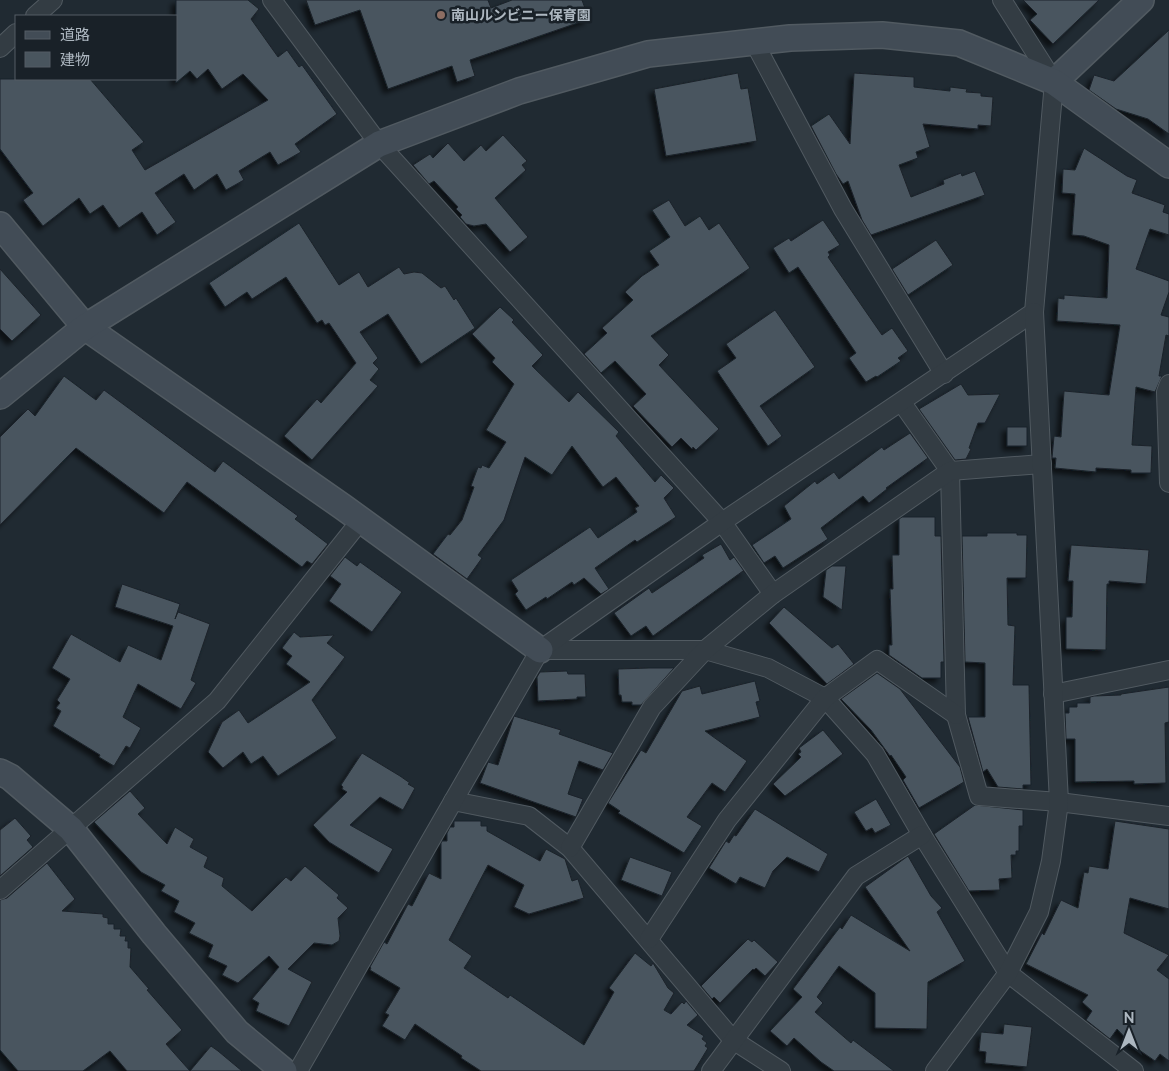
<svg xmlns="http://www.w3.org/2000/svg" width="1169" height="1071" viewBox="0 0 1169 1071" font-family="Raleway,'Noto Sans JP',sans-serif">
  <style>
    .building { fill: #49555e; stroke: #1b232a; filter: url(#shadow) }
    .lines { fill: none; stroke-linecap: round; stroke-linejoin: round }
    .street-casing { stroke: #515a61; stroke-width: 20 }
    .secondary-casing { stroke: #515a61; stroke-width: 28 }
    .street { stroke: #333c43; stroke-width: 18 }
    .secondary { stroke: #424c56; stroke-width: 25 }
    .education-dot { fill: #8d6e63; stroke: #192128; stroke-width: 2 }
    .labels { text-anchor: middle; stroke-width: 5; stroke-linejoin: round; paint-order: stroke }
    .poi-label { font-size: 14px; font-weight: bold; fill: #adb7c0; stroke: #192128; text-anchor: start }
  </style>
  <defs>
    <filter id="shadow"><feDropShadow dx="-4.5" dy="4.5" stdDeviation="2.5" flood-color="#0009"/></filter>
  </defs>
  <rect width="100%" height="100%" fill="#202a32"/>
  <!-- building -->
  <g class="building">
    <path d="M176 0H248L259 9 251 19 278 57 287 50 299 67 302 65 337 114 295 144 301 152 278 165 270 152 239 171 244 180 226 190 217 174 194 190 184 174 155 193 176 222 157 235 142 212 119 228 103 205 90 214 79 198 43 226 23 200 33 193 0 149V79H90L144 142 132 150 145 170 268 100 243 74 222 89 208 69 197 79 190 71 176 83Z"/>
    <path d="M306 0H488L491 8 512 0H582L589 19 470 60 475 76 457 82 452 66 388 89 360 10 315 25Z"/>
    <path d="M1023 0H1099L1053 44 1030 20 1037 14Z"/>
    <path d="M1169 30V134L1148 119 1116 109 1089 90 1094 75 1114 81Z"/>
    <path d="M738 73 741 89 748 88 757 141 666 156 654 89Z"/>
    <path d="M854 73 914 77V87L950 91V87L967 89 966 92 981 93V96L993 97 991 126 978 125V129L923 124 930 147 916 152 918 158 899 165 911 197 944 184 943 180 961 173 962 176 975 171 985 195 871 235 862 220 848 181 843 184 836 174 811 126 829 114 850 144Z"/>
    <path d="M503 135 527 161 522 165 526 170 495 198 528 237 510 252 486 224 474 226 466 224 460 217 462 215 456 209 458 207 434 181 429 184 413 165 430 154 433 158 448 143 464 161 481 145 486 151Z"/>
    <path d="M1084 148 1127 176 1137 180 1132 193 1165 205 1163 212 1169 214V235L1150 229 1136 269 1169 281V292L1161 315 1169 317V336L1166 335 1159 376H1162L1155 392 1136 387 1132 445 1152 446 1151 473H1131V470L1096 468V472L1055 468 1056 458H1052L1054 436 1061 437 1064 391 1109 395 1120 325 1057 321 1058 298 1064 299V295L1107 298 1109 245 1084 236 1072 235 1075 194 1062 193 1063 169 1075 170Z"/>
    <path d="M669 200 685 226 700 216 709 230 719 223 750 268 651 336 669 355 659 365 719 429 696 450 693 447 692 449 681 438 672 447 633 406 646 394 615 361 601 373 584 354 607 333 602 328 633 300 625 292 642 276 659 265 649 251 670 237 652 210Z"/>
    <path d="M823 220 840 245 828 252 830 255 828 257 882 335 892 328 908 351 898 358 901 361 877 377 876 376 866 382 849 358 856 353 798 267 789 273 773 248 789 238 791 241Z"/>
    <path d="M299 223 339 285 359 272 368 287 399 267 404 274 414 272 422 273 441 288 445 286 454 300 456 298 475 328 421 364 388 314 360 332 378 358 373 363 379 369 370 380 378 386 312 460 284 436 317 399 321 403 356 363 329 323 325 325 322 320 317 323 286 277 252 299 247 292 225 307 209 283Z"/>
    <path d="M936 240 953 265 908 295 892 269Z"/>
    <path d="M0 269 41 315 12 341 0 329Z"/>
    <path d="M500 307 514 320 512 322 543 355 532 366 569 402 578 392 619 432 616 436 655 482 661 475 674 488 664 498 676 517 637 542 635 540 595 568 609 589 601 594 584 578 574 585 572 582 547 599 546 597 526 610 515 594 518 591 511 580 590 527 598 538 637 512 635 508 639 506 616 477 603 487 572 446 552 475 525 457 504 520 478 555 482 558 467 579 433 554 448 534 450 535 462 520 474 487 471 486 478 467 481 468 482 465 489 468 506 442 486 430 514 384 492 362 495 358 472 334Z"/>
    <path d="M775 310 815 367 760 406 782 436 768 446 717 371 736 358 726 344Z"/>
    <path d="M64 376 96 400 104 390 215 472 223 461 298 516 295 519 328 544 312 564 307 561 302 567 187 482 164 513 76 448 0 525V437L28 409 35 416Z"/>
    <path d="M961 384 968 395 1000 394 985 423H978L969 448 971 449 966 459 955 460 919 409Z"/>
    <rect x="1007" y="427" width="20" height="19"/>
    <path d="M910 433 928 458 886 488 887 489 869 503 863 496 821 528 828 539 783 568 775 556 764 563 752 545 791 519 784 506 815 481 817 484 834 472 839 479 882 447 884 450Z"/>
    <path d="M902 517H935V536H941L944 662H941V678H922L889 655V645H892L890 589H893L892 555H899V519Z"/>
    <path d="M987 533H1017V535H1027L1026 578H1007L1008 625 1015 626 1013 685H1029L1031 785H1023V789L998 787 987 769 983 772 968 717H985V663L965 662 962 536H987Z"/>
    <path d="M721 544 730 560 734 557 746 574 743 571 653 636 646 626 631 636 614 613 649 588 652 593 704 558 702 555Z"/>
    <path d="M1071 545 1149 550 1146 584 1109 581V584H1107L1106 650 1066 649V617H1072L1073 581H1068Z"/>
    <path d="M345 557 357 566 360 562 402 592 372 632 329 601 341 584 330 576Z"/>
    <path d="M832 566H846L842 610 823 597 826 570Z"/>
    <path d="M122 584 180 604 175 619 178 612 210 624 191 680 196 683 181 709 138 684 123 717 141 728 130 748 126 746 114 766 99 757 100 755 53 726 61 711 56 708 60 703 57 700 70 679 52 668 71 634 120 662 128 645 161 660 173 626 115 607Z"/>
    <path d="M784 607 832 648 838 644 854 664 827 684 769 623Z"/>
    <path d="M294 632 300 637 334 635 327 643 345 657 312 700 337 738 278 776 263 756 251 764 243 752 223 768 208 752 222 722 239 710 248 723 310 682 286 664 292 656 282 648Z"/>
    <path d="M649 668H674L641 705H632V702H622L621 695H619L618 669Z"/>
    <path d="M567 671 568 674H585L586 697H577V699L538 701 537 677 540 672Z"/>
    <path d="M877 673 900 689 960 767 964 782 919 808 903 780 906 777 891 755 890 756 871 730 841 699Z"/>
    <path d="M755 681 760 701 756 702 760 717 705 731 747 761 725 792 712 783 687 817 702 826 684 853 618 813 620 811 608 803 641 750 646 753 682 691 700 686 702 694Z"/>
    <path d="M1169 687V722L1165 723 1166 783 1134 784V781L1075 782V739H1066L1065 713H1069V707H1077V703H1090V697L1094 696 1121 695V694Z"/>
    <path d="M514 716 561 730 559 734 613 753 603 770 579 761 568 794 583 799 576 817 480 783 488 762 498 765Z"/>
    <path d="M823 730 843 754 785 796 773 784 801 757 798 754 801 752 799 748Z"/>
    <path d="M362 753 400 776 410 783 408 784 415 788 403 810 380 797 350 825 393 849 379 873 329 842 313 825 347 792 342 789 343 787 341 785Z"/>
    <path d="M130 791 145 808 138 814 167 844 175 827 194 839 190 847 208 857 204 867 224 878 222 886 252 911 286 877 291 881 305 866 339 895 337 898 348 908 338 918 340 936 339 941 332 945 314 943 288 969 312 982 289 1026 256 1011 259 1003 252 999 279 967 269 956 238 983 222 975 227 966 208 957 213 945 189 933 195 923 174 912 179 901 161 891 165 885 141 872 94 822Z"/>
    <path d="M876 799 891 825 875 833 872 828 866 831 854 812Z"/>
    <path d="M975 805 1023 810V826H1019V851H1016V855H1011L1012 878 999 879 1000 890 969 891 934 834Z"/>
    <path d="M755 809 828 854 819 872 787 857 773 871 765 888 740 877 736 884 709 868 726 841 729 843 734 835 736 836Z"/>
    <path d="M15 818 31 836 27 840 33 847 0 876V830Z"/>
    <path d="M454 821H481V826H487V831L540 861 546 849 565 859 572 881 578 879 584 898 529 914 514 907 524 885 488 865 449 940 472 956 464 968 508 998 510 995 584 1045 614 992 609 988 635 953 651 966 653 963 668 988 674 993 664 1010 671 1014 682 1002 684 1004 686 1001 698 1015 687 1025 704 1036 702 1039 707 1043 705 1046 708 1048 694 1071H481L461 1058 462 1056 415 1024 405 1040 382 1026 389 1015 385 1013 400 988 370 970 371 968 370 967 384 942 387 944 408 904 412 906 429 873 441 879V843L442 841H447V833L450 827H454Z"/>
    <path d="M1115 821 1169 829V909L1130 898 1124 933 1169 955 1157 970 1169 979V1061L1160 1054 1155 1061 1132 1045 1117 1029 1110 1039 1086 1020 1092 1011 1082 1002 1088 995 1026 964 1042 933 1044 935 1061 900 1078 908 1084 872 1088 873 1089 866 1108 869Z"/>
    <path d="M908 856 931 896 942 908 937 912 965 961 928 982 927 1029 875 1028V993L839 966 817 997 823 1003 815 1012 851 1043 853 1040 894 1071H834L821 1062 794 1038 787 1046 770 1031 802 997 793 989 840 927 842 929 851 915 910 951 865 887Z"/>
    <path d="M630 857 672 872 662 896 621 880Z"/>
    <path d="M47 863 75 899 62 911 103 914V917L108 918V924H114V929H121L120 936H126L125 941H128V948H131L130 967 149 989 147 990 182 1030 166 1044 190 1071H127L110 1051 83 1071H18L0 1050V900L7 898Z"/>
    <path d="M748 939 752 942 754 940 778 962 765 976 756 968 754 970 753 969 720 1003 714 997 712 999 701 986Z"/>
    <path d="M1004 1024 1032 1027 1027 1067 985 1063 986 1052 979 1051 981 1032 1003 1034Z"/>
    <path d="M211 1046 218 1051 242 1071H190Z"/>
  </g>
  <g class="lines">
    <defs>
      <g id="street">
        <path d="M272 0 379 144 722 522 773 594"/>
        <path d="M35 16 53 0"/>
        <path d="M754 42 843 209 944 374"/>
        <path d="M0 48 16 33"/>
        <path d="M1169 384 1166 392 1169 483"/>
        <path d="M902 403 950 471 956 715 979 796 1059 802 1169 816"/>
        <path d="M540 650H705L768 668 825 698 875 754 922 835 1008 973 1134 1071"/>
        <path d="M1053 694 1169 670"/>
        <path d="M453 801 529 816 570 848 733 1040 781 1071"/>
        <path d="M570 848 652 707 705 650 773 594 950 471 1042 464"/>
        <path d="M0 890 217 701 361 520"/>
        <path d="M649 939 727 820 825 698 877 660 956 715"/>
        <path d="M298 1071 540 650 722 522 1034 312 1054 82 1002 0"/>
        <path d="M711 1071 856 876 922 835"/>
        <path d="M935 1071 1008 973 1039 912 1051 861 1059 802 1034 312"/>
      </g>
      <g id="secondary">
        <path d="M1054 82 1141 0"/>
        <path d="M0 225 85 327 343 507 540 650"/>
        <path d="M0 396 85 327 379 144 519 91 648 54 790 38 882 35 959 43 1054 82 1169 165"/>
        <path d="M0 772 10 777 71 829 154 934 237 1032 284 1071"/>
      </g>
    </defs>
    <!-- street casing -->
    <use href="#street" class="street-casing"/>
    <!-- secondary casing -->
    <use href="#secondary" class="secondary-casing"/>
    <!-- street -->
    <use href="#street" class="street"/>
    <!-- secondary -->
    <use href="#secondary" class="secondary"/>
  </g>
  <!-- markers -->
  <circle class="education-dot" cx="441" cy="15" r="5"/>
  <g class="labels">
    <!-- poi labels -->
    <g class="poi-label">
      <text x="451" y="20">南山ルンビニー保育園</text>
    </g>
  </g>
  <!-- legend -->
  <rect x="15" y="15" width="162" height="65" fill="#192128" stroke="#545d65"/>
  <rect x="25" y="31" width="25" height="8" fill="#424c56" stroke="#545d65"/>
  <text x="60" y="40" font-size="15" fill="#adb7c0">道路</text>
  <rect x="25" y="52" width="25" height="15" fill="#49555e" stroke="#545d65"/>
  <text x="60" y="65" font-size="15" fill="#adb7c0">建物</text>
  <!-- north arrow -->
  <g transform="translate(1129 1031)" stroke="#192128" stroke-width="4" paint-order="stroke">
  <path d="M0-4L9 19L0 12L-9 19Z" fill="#adb7c0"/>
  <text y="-8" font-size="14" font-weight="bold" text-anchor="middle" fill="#adb7c0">N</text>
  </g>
</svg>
